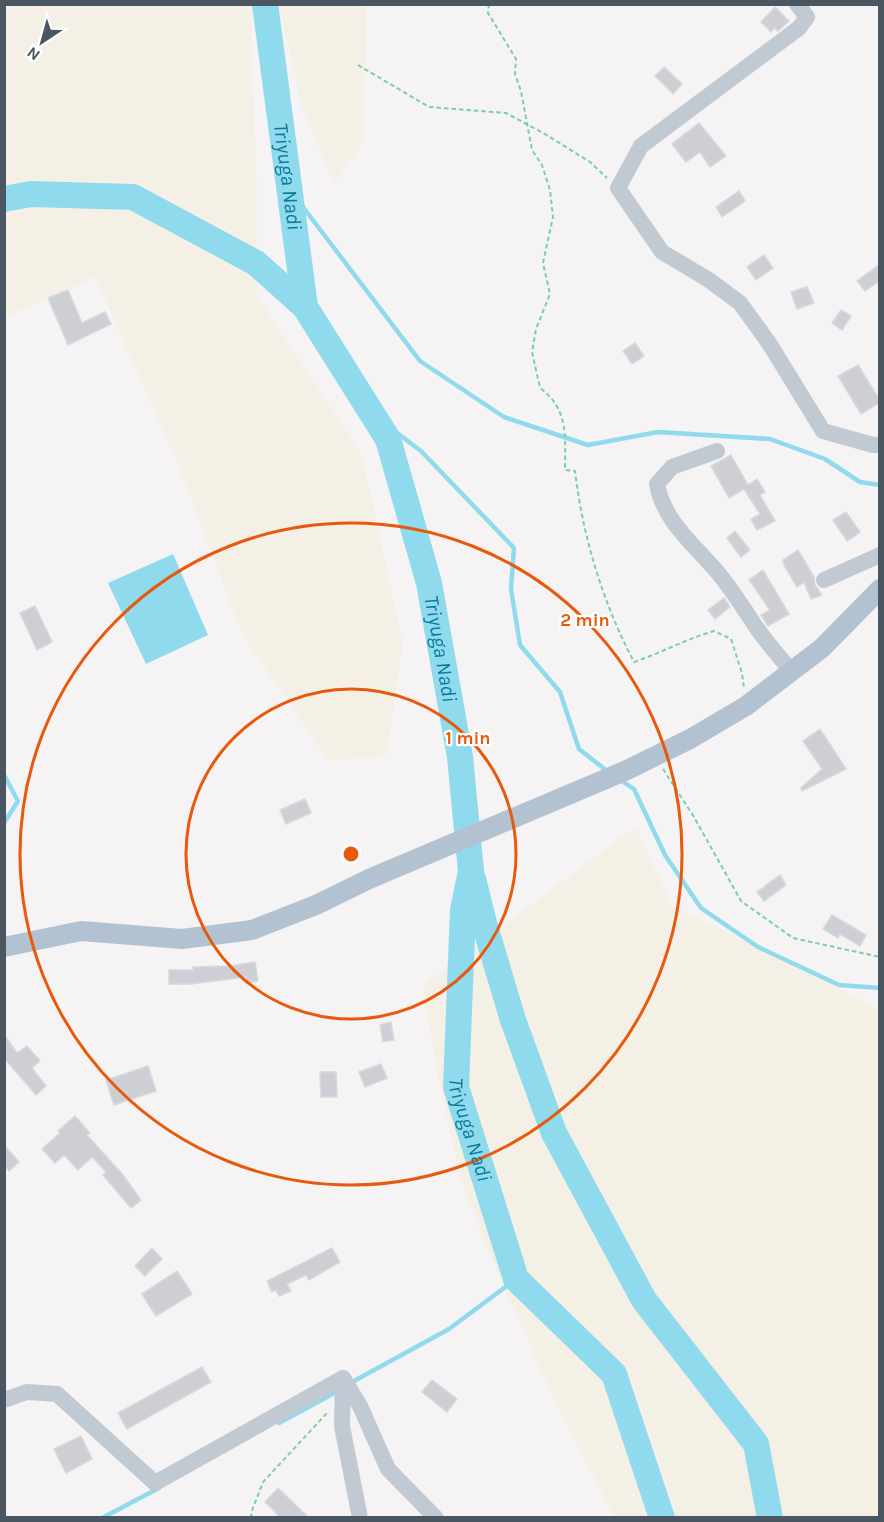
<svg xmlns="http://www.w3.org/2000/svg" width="884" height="1522" viewBox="0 0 884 1522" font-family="Karla,sans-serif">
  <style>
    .sand { fill: #f5f0e5 }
    .water { fill: #90daee }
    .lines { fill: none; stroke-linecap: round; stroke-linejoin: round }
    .stream { stroke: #90daee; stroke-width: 4.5 }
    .river { stroke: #90daee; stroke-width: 26 }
    .building { fill: #cdcfd5; stroke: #d7d9de; stroke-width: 1.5 }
    .path { stroke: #7ad0a6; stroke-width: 2; stroke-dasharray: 4.5 3; stroke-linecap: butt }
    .minor { stroke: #c1cad2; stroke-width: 16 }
    .major { stroke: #b3c2d1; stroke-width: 20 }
    .ring { fill: none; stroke: #e8590c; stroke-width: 3 }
    .labels { text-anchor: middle; stroke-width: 4.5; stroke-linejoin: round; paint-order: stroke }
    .water-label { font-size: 21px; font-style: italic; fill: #0c7c9b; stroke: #fff }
    .centre { fill: #e8590c; stroke: #fff; stroke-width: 3 }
    .ring-label { font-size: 18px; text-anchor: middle; font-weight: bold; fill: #e8590c; stroke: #fff; stroke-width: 4.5; stroke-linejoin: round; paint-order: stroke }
  </style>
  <rect width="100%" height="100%" fill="#f5f3f3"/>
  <!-- sand -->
  <g class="sand">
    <path d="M4 5H253L251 52 257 185V296L362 455 403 644 386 756 329 761 243 636 178 464 95 277 5 317Z"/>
    <path d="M279 5H366L364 141 334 184 302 107Z"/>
    <path d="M636 827 671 905 879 1009V1517H615L558 1408 493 1262 461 1181 436 1067 423 985Z"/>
  </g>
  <!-- water -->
  <path class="water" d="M173 554 208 635 146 664 108 583Z"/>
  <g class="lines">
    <!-- stream -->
    <g class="stream">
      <path d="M290 190 420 361 504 417 588 445 658 432 770 439 825 459 860 482 880 485"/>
      <path d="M373 415 421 451 514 548 511 589 520 645 560 692 579 749 607 771"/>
      <path d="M4 775 18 801 4 823"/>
      <path d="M619 779 634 789 665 855 701 908 758 947 839 985 880 988"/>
      <path d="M354 1381 449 1329 516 1279"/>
      <path d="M279 1423 338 1391"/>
      <path d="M102 1518 159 1488"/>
    </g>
    <!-- river -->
    <g class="river">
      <path id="s1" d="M265 4 305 307 388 439 429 583 460 757 471 871 463 910 456 1087 516 1279 614 1374 662 1518"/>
      <path d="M4 199 31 194 133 197 256 263 305 307"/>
      <path d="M473 879 484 923 513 1020 554 1133 644 1300 756 1444 770 1518"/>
    </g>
  </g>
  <!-- building -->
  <g class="building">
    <path d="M775 7 789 21 778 31 774 28 771 32 761 22Z"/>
    <path d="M664 67 682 84 673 94 655 76Z"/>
    <path d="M699 123 726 156 710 167 700 152 686 162 672 144Z"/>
    <path d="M739 191 745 201 722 217 716 207Z"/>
    <path d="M764 255 773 268 756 280 747 267Z"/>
    <path d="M879 265V281L865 291 857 281Z"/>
    <path d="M807 287 814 303 797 309 791 292Z"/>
    <path d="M68 290 82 323 105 312 111 324 68 345 48 298Z"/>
    <path d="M841 310 851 316 842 330 832 323Z"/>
    <path d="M635 343 644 356 632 364 623 351Z"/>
    <path d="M858 365 879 399V403L861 414 838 376Z"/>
    <path d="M731 455 748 485 757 479 765 492 760 495 775 521 757 530 751 519 760 514 744 489 729 498 711 466Z"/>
    <path d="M846 512 860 532 847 541 833 520Z"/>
    <path d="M735 531 750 550 741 557 727 538Z"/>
    <path d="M798 550 814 577 815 585 822 595 811 599 804 582 797 587 784 565 783 560Z"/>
    <path d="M763 570 789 614 768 626 761 615 770 610 749 580Z"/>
    <path d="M724 598 730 607 715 619 708 610Z"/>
    <path d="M35 606 52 642 37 650 20 613Z"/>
    <path d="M820 729 846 769 802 791 801 788 822 769 803 741Z"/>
    <path d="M305 799 311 813 286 824 280 810Z"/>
    <path d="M780 875 786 885 764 901 757 892Z"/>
    <path d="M832 915 866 935 860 946 840 934 838 938 823 929Z"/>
    <path d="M255 962 258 981 247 983 246 977 191 984H169V970H193V967L230 966Z"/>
    <path d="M391 1022 394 1040 383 1042 380 1025Z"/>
    <path d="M4 1034 17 1053 27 1046 40 1061 32 1068 46 1086 36 1095 4 1058Z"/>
    <path d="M381 1064 387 1078 365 1087 359 1072Z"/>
    <path d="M148 1066 156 1091 114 1105 106 1080Z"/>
    <path d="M320 1072H336L337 1097H321Z"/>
    <path d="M75 1116 90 1133 87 1135 123 1175 141 1200 131 1208 103 1175 106 1172 92 1157 78 1170 64 1155 55 1163 42 1149 60 1133 58 1131Z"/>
    <path d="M4 1145 19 1162 9 1171 4 1165Z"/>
    <path d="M152 1248 162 1259 145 1276 135 1266Z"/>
    <path d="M332 1248 340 1262 309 1280 306 1275 287 1284 291 1291 279 1296 276 1290 272 1292 267 1281Z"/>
    <path d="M177 1271 192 1294 156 1316 142 1294Z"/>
    <path d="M202 1367 211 1382 127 1429 118 1413Z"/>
    <path d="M432 1380 457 1399 447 1412 422 1392Z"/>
    <path d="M81 1436 92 1459 66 1473 54 1449Z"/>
    <path d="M278 1488 309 1518H281L265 1502Z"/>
  </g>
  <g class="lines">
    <!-- path -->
    <g class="path">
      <path d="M489 4 488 13 516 59 515 74 521 91 532 150 542 165 550 190 553 217 543 263 550 294 536 329 532 352 540 388C569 409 565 437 565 470L575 471C583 538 603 603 634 662 661 653 686 639 714 631L731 639 742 673 744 688"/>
      <path d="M358 65 429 107 506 113 545 134 590 162 607 178"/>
      <path d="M663 769 694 817 741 901 793 938 880 957"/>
      <path d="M252 1518 251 1513 263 1482 327 1413"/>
    </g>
    <!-- minor -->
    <g class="minor">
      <path d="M797 4 807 17 799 28 641 146 618 188 662 252 709 280 740 303 769 343 823 431 873 445H880"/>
      <path d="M717 451 672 467 657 484C664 523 696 546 719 574 732 590 743 607 754 624 765 641 779 656 791 671"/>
      <path d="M824 580 880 555"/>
      <path d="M343 1378 360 1406 388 1469 436 1518"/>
      <path d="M343 1379 342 1426 360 1518"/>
      <path d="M4 1400 27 1392 57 1394 155 1483 343 1378"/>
    </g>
    <!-- major -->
    <path class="major" d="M4 947 81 931 182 939 252 930 316 905 369 879 627 770 690 739 746 706 822 648 880 589"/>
  </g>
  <!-- distance rings -->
  <g class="ring">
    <circle cx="351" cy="854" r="165"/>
    <circle cx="351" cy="854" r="331"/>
  </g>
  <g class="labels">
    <!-- water labels -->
    <g class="water-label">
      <text dy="7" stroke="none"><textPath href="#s1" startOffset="174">Triyuga Nadi</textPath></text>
      <text dy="7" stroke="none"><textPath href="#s1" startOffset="678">Triyuga Nadi</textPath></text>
      <text dy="7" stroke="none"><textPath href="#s1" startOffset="1164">Triyuga Nadi</textPath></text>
    </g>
  </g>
  <circle cx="351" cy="854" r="9" class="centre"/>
  <g class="ring-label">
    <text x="585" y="626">2 min</text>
    <text x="468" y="744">1 min</text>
  </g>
  <!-- border -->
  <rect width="884" height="1522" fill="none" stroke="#4a5661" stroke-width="12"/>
  <!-- north arrow -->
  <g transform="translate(42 42) rotate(216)" stroke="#ffffff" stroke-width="4.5" paint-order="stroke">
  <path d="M0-4.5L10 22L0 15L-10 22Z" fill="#4a5661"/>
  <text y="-9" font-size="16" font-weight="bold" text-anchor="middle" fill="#4a5661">N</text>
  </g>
</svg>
